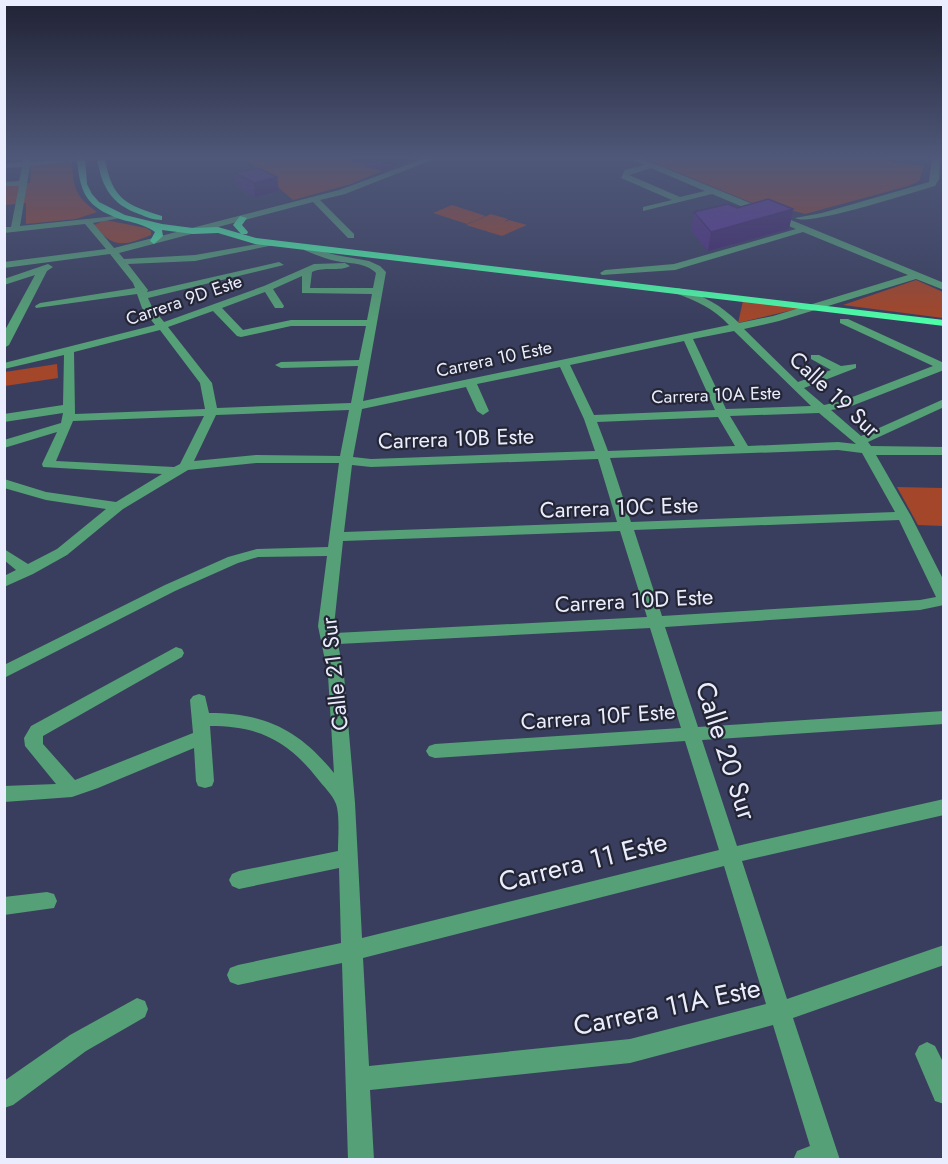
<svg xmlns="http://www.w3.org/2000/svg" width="948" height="1164" viewBox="0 0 948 1164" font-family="Jost,sans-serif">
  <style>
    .green { fill: #a34629 }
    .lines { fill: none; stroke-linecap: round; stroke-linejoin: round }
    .river { fill: #1a3138; fill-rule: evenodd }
    .minor { fill: #55a076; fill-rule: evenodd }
    .major { fill: #4dfda8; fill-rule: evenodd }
    .wall { fill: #522f87 }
    .shaded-wall { fill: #42266e }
    .building { fill: #5f379d; stroke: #42266e; stroke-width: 1.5 }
    .labels { text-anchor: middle; stroke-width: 4.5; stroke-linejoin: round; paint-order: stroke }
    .far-street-label { font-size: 18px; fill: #eaedfd; stroke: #242635 }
    .street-label { font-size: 22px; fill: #eaedfd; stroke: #242635 }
    .near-street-label { font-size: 27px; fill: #eaedfd; stroke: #242635 }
  </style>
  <rect width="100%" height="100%" fill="#3a3e5e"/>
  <!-- green -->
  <g class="green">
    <path d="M246 159H361L382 171 351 184 293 200Z"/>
    <path d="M645 159H926L919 181 908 186 805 214 783 208 772 211Z"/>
    <path d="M72 162C74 189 74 195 97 212L76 219 26 224V203L5 205V186L30 183 31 166Z"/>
    <path d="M452 205 486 216 467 224 433 213Z"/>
    <path d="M491 214 508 219 504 222 509 220 527 225 502 236 466 225Z"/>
    <path d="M105 220 146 228 151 231V235C124 246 113 249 94 225Z"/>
    <path d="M916 280 943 292V318L843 305Z"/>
    <path d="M743 301 801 308 738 323Z"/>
    <path d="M57 364 58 378 5 386V372Z"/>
    <path d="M897 487 943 488V526L918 525Z"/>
  </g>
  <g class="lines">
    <!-- river -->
    <path class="river" d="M887 159H944V167L894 163Z"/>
    <!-- minor -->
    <g class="minor">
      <path d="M23 159H31L30 162 85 160 30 166 20 226 125 215 126 217 93 223 114 248 339 190 423 159H434L345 194 320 200 354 234V238H348L313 202 119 253 124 259 195 255 275 241 279 244 195 261 128 264 148 290 147 292 279 262 284 265 148 298 152 307 164 322 264 286 314 264 345 263 350 266C339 272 324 266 312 272L310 288H373L376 273C365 262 350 264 336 261 325 259 314 254 304 250V246L336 255 369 261 380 266 386 272 363 401 729 325C713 308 697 301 675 293L673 291 678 288C703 295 721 305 739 323L773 316 908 275 803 232 675 270 602 275 600 273 605 270 674 264 796 229 712 194 643 211V207L672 200 621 178 625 170 644 165 632 159H643L944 283V290L916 279 779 321 744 329 798 382 831 370 811 359V355H819L841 366 856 364V368L804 388 824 405 842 401 933 366 840 323V319H848L944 363V370L849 407 831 410 861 436 944 399V407L868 442 871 446 944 447V455H876L911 516 944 581V605L920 610 665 627 698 727 944 711V724L702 740 737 846 944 799V815L742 861 787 999 944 945V965L793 1018 840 1160H793L797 1151 810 1146 773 1025 630 1063 370 1090 374 1160H348L342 963 238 985 230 982 227 975 230 968 238 965 341 943 339 868 239 889 232 886 229 880 232 874 239 871 338 851C338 839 340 815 336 804 333 795 323 786 317 778 287 740 258 726 210 726L214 781 212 786 205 788 198 786 196 781 194 748 98 788 72 797 4 802V786L56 784 25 746 24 738 31 726 176 647 182 649 184 653 182 657 43 736V744L75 780 193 733 190 700 193 696 199 694 205 696 209 713C265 713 299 730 334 773L328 675 318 626 327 556 258 557 238 563 175 591 4 678V665L165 585 228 557 257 549 328 547 339 463H256L188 470 123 509 67 555 33 574 4 587V576L16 570 4 560V549L28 564 57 549 106 509 46 500 4 488V479L46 492 116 502 162 474 43 467 42 464 57 432 4 448V440L61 423 63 413 4 422V414L63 405 64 355 4 369V363L155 325 142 308 137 294 36 308 35 306 40 303 135 288 133 283 110 254 4 268V262L106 249 85 224 4 233V227H11L19 186H4V182L19 181 22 167 4 168V164L23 162ZM651 168 705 191 680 197 629 175ZM302 276V293L372 294 367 320H291L243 330 222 308 265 292 275 308H283L284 306 273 289ZM213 311 237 336 241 337 291 326H366L359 360 281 362 275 365 281 368 358 366 351 403 217 408 212 383 168 327ZM160 330 200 383 205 409 75 414 74 352ZM734 331 811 406 726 409 693 339ZM684 341 715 410 594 415 570 365ZM560 367 584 419 595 451 371 459 353 457 362 409 466 387 477 411 483 415 489 411 477 384ZM349 410 340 456 256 455 194 461 216 415ZM819 413 856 444 838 442 748 446 730 416ZM204 416 180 464 174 467 56 461 73 421ZM718 417 735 446 608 451 597 422ZM838 450 862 453 895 512 631 522 610 458ZM598 459 617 522 344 532 352 465 371 467ZM899 520 936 597 920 600 662 616 634 530ZM620 531 647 617 335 633 334 626 343 541ZM650 628 681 728 435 744 429 746 426 751 429 756 435 758 685 741 719 850 362 938 355 803 344 675 338 644ZM724 866 766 1004 630 1039 369 1066 363 958Z"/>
      <path d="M932 159H940L939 179 935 186C913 192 808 227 795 218L822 213 929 182Z"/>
      <path d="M48 264 53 267 47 271 9 345 4 348V332L35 275 4 285V279Z"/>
      <path d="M47 892 54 894 57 901 54 908 4 915V897Z"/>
      <path d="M137 998 145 1001 148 1009 145 1017 86 1051 13 1105 4 1108V1081L70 1035Z"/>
      <path d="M927 1042 935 1046 944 1064V1104L935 1101 915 1054 919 1046Z"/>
    </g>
    <!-- major -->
    <g class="major">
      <path d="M77 159H85L87 184 92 194 99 202 125 215 162 224 193 228 218 227 256 238 944 320V326L255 244 218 233 193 234 162 230 163 236 154 244 150 241 155 232C144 224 133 223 120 219 86 207 80 193 77 159Z"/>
      <path d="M97 159H105C112 199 126 205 162 216V220C154 220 146 217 139 214 111 204 102 187 97 159Z"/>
      <path d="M240 216 247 218 242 225 248 232 247 234H241L233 225Z"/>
    </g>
  </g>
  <!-- wall -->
  <g class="wall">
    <path d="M352 159H413L382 171 352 163Z"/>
    <path d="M235 173 277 177 279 191 255 197 237 187Z"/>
    <path d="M737 208 793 209 789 229 708 251 691 231 694 212Z"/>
  </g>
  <!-- shaded-wall -->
  <g class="shaded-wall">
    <path d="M382 159H413L382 171Z"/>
    <path d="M277 177 279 191 255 197 254 183Z"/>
    <path d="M793 209 789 229 708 251 711 232Z"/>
  </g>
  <!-- building -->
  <g class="building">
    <path d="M258 168 277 177 254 183 235 173Z"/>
    <path d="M768 199 793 209 711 232 694 212 728 204 737 208Z"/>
  </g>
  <!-- sky -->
  <linearGradient id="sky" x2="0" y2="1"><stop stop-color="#202234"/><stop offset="0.49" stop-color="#4f5879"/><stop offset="1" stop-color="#4f5879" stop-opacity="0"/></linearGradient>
  <rect width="948" height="322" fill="url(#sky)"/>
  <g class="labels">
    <!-- far-street labels -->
    <g class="far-street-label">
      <text transform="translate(184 300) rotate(-19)" y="6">Carrera 9D Este</text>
      <text transform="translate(494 359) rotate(-12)" y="6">Carrera 10 Este</text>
      <text transform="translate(716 395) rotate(-2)" y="6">Carrera 10A Este</text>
    </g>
    <!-- street labels -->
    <g class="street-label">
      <text transform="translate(835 394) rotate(43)" y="8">Calle 19 Sur</text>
      <text transform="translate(456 438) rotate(-2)" y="8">Carrera 10B Este</text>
      <text transform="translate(619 507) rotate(-2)" y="8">Carrera 10C Este</text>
      <text transform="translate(634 600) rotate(-3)" y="8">Carrera 10D Este</text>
      <text transform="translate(334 674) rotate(-96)" y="8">Calle 21 Sur</text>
      <text transform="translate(598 716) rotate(-4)" y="8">Carrera 10F Este</text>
    </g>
    <!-- near-street labels -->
    <g class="near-street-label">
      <text transform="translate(726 751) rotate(72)" y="9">Calle 20 Sur</text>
      <text transform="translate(583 862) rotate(-14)" y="9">Carrera 11 Este</text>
      <text transform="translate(667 1007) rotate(-12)" y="9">Carrera 11A Este</text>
    </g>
  </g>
  <!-- border -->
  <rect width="948" height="1164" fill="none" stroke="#eaedfd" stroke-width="12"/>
</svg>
